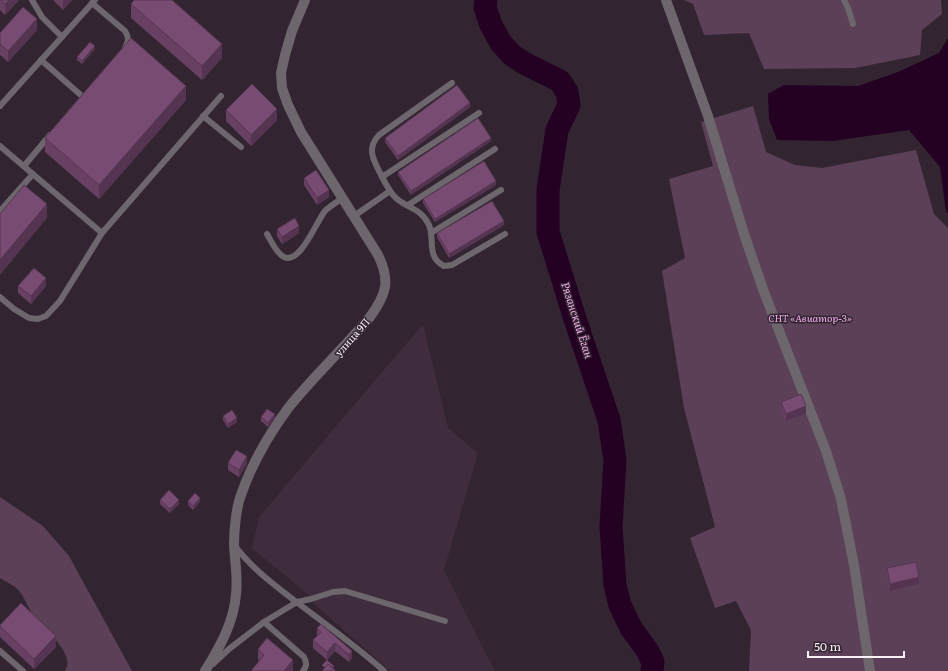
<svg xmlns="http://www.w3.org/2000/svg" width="948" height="671" viewBox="0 0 948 671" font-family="Literata,serif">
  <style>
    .built { fill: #3f2d3d }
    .green { fill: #5b4057 }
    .water { fill: #240022 }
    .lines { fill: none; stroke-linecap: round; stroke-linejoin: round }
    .river { stroke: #240022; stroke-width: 23 }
    .service { stroke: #6d666c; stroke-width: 6 }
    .minor { stroke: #6d666c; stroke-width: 10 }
    .wall { fill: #674062 }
    .shaded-wall { fill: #543450 }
    .building { fill: #784b72; stroke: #543450 }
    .labels { text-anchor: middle; stroke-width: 3; stroke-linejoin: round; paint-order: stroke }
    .park-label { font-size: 10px; font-style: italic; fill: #f4aeeb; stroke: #322531 }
    .street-label { font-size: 10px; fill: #f9f1f8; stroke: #322531 }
    .water-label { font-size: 11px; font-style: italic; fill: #eea9e5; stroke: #322531 }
  </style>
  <rect width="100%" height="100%" fill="#322531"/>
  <!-- built -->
  <path class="built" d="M423 324 448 428 478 453 444 570 495 671H390L312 602 310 596 252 548 259 517Z"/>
  <!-- green -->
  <g class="green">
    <path d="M684 0H941L942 14 922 30 920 55 855 68 764 69 749 33 704 35 693 4Z"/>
    <path d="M753 106 766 152 795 165 822 168 916 150 934 214 948 228V671H749L751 630 736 601 715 608 690 538 715 527 684 408 662 271 685 258 669 179 713 166 701 122Z"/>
    <path d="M0 497 43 526 69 556 132 671H65C76 653 45 631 35 618 29 610 26 600 20 592 16 586 6 582 0 578Z"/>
  </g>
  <!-- water -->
  <path class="water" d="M948 38V213L946 211 940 167 909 130 833 141 777 140 769 119 768 94 784 85 858 86 898 72 939 53Z"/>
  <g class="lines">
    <!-- river -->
    <path class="river" d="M486 0 485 7 491 25 501 43 512 55 524 63 560 81 567 92 569 105 557 130 548 190V232L575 319 609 420 615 460 611 527 615 585 620 605 631 628 647 650 653 662 652 671"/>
    <!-- service -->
    <g class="service">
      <path d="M32 0 42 17 62 37"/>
      <path d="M844 0 848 8 853 24"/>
      <path d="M92 3 125 31C129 38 129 41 125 48"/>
      <path d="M41 60 83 97"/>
      <path d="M452 83 379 135C365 150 375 162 382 177L479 113"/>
      <path d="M0 106 95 0"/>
      <path d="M203 116 241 147"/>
      <path d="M0 146 102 233 221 96"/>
      <path d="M24 166 50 135"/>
      <path d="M382 177C386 184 390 193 396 198 408 209 421 208 429 225 435 239 426 257 444 266L452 265 505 234"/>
      <path d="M408 205 495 149"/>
      <path d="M0 211 33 174"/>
      <path d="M354 216 390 191"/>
      <path d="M431 233 501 190"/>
      <path d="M267 234C271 241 277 254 284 257 300 265 316 222 325 211 330 206 337 202 343 198"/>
      <path d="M0 297 14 309 29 318 38 319 46 316 60 301 102 233"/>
      <path d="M235 546C253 570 276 586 299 604 328 626 357 647 384 671"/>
      <path d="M264 622 304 657C307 663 307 666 303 671"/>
      <path d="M0 651 23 671"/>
      <path d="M213 664 229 649 264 622 297 602 311 599 333 592 345 591 445 621"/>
    </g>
    <!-- minor -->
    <g class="minor">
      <path d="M666 0 708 116 745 237 764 292 826 451 841 499 854 565 870 671"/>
      <path d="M205 671C220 647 234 622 236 594 238 577 235 562 234 545 234 531 236 508 241 495 252 463 269 434 289 407 314 376 344 348 370 317 386 295 391 281 378 255L301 132 288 105 282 88 281 73 285 55 292 31 305 0"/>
    </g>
  </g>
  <!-- wall -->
  <g class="wall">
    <path d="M0 0H19L5 15 0 10Z"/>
    <path d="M53 0H72L63 10Z"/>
    <path d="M131 4 222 58 202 80 131 18Z"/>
    <path d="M37 30 8 62 0 55V33Z"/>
    <path d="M95 49 82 64 77 60V57Z"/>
    <path d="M186 100 99 199 45 152V138Z"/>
    <path d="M470 107 398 160 385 142V138Z"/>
    <path d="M226 110 277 120 251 146 226 121Z"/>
    <path d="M491 141 411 195 398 175V172Z"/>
    <path d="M304 178 329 197 317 205 304 185Z"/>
    <path d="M496 185 435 222 423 203V199Z"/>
    <path d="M504 225 449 258 437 237V233Z"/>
    <path d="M277 229 299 233 282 244 277 236Z"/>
    <path d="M18 286H46L31 304 18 293Z"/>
    <path d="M781 402 806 413 786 421 781 410Z"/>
    <path d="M223 416 237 422 228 428 223 420Z"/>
    <path d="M261 417 275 418 268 427 261 421Z"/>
    <path d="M228 463 247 464 239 477 228 470Z"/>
    <path d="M160 500 179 504 170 513 160 504Z"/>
    <path d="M188 501 200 502 193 510 188 505Z"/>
    <path d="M887 568 919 584 890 591 887 576Z"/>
    <path d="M0 625 56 647 34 669 0 637Z"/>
    <path d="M317 628 352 658 349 662 335 651 327 660 313 648V640L317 636Z"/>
    <path d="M258 649 293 671 259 661 258 660Z"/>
  </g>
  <!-- shaded-wall -->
  <g class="shaded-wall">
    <path d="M9 0H19L5 15V4Z"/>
    <path d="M63 0H72L63 10Z"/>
    <path d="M37 19V30L8 62V51Z"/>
    <path d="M222 44V58L202 80V66Z"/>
    <path d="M95 46V49L82 64V61Z"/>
    <path d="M186 86V100L99 199V185Z"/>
    <path d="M470 103V107L398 160V156Z"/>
    <path d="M277 109V120L251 146V135Z"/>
    <path d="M491 138V141L411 195V191Z"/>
    <path d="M496 181V185L435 222V219Z"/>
    <path d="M329 190V197L317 205V198Z"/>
    <path d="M47 204V218L0 275V260Z"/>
    <path d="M504 221V225L449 258V254Z"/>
    <path d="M299 226V233L282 244V237Z"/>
    <path d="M46 278V286L31 304V296Z"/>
    <path d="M806 406V413L786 421V414Z"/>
    <path d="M275 414V418L268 427V423Z"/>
    <path d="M237 418V422L228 428V424Z"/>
    <path d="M247 456V464L239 477V470Z"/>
    <path d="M200 498V502L193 510V506Z"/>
    <path d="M179 500V504L170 513V509Z"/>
    <path d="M919 577V584L890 591V584Z"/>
    <path d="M56 636V647L34 669V659Z"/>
    <path d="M335 643V651L327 660V652Z"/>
    <path d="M352 651V658L349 662V655Z"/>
    <path d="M293 660V671H284Z"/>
  </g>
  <!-- building -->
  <g class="building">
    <path d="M1 0H9L5 4Z"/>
    <path d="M134 0H172L222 44 202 66 131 4Z"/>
    <path d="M23 7 37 19 8 51 0 44V33Z"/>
    <path d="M131 38 186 86 99 185 45 138Z"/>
    <path d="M90 42 95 46 82 61 77 57Z"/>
    <path d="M252 84 277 109 251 135 226 110Z"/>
    <path d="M457 85 470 103 398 156 385 138Z"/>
    <path d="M478 118 491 138 411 191 398 172Z"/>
    <path d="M484 161 496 181 435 219 423 199Z"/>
    <path d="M316 170 329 190 317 198 304 178Z"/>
    <path d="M24 185 47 204 0 260V214Z"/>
    <path d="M492 201 504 221 449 254 437 233Z"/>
    <path d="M295 218 299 226 282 237 277 229Z"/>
    <path d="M34 268 46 278 31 296 18 286Z"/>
    <path d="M801 394 806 406 786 414 781 402Z"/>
    <path d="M267 409 275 414 268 423 261 417Z"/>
    <path d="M232 410 237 418 228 424 223 416Z"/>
    <path d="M236 450 247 456 239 470 228 463Z"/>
    <path d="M169 490 179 500 170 509 160 500Z"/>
    <path d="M195 493 200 498 193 506 188 501Z"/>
    <path d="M916 562 919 577 890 584 887 568Z"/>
    <path d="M21 603 56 636 34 659 0 626V625Z"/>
    <path d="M321 624 352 651 349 655 335 643 327 652 313 640 321 632 317 628Z"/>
    <path d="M267 638 293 660 284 671H251L264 655 258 649Z"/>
    <path d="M327 660 334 666 333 668 328 664 325 668 322 665Z"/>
    <path d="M328 664 336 671H322Z"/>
  </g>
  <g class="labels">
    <!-- park labels -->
    <g class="park-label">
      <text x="810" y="322">СНТ «Авиатор-3»</text>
    </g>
    <!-- street labels -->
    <g class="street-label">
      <text transform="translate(352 337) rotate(-49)" y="4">улица 9П</text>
    </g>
    <!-- water labels -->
    <g class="water-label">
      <text transform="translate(577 320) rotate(72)" y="4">Рязанский Ёган</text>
    </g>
  </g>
  <!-- scale -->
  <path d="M808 651v6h96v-6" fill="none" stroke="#f9f1f8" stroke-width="2"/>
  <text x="814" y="651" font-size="12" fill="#f9f1f8" stroke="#322531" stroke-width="3" paint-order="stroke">50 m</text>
</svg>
